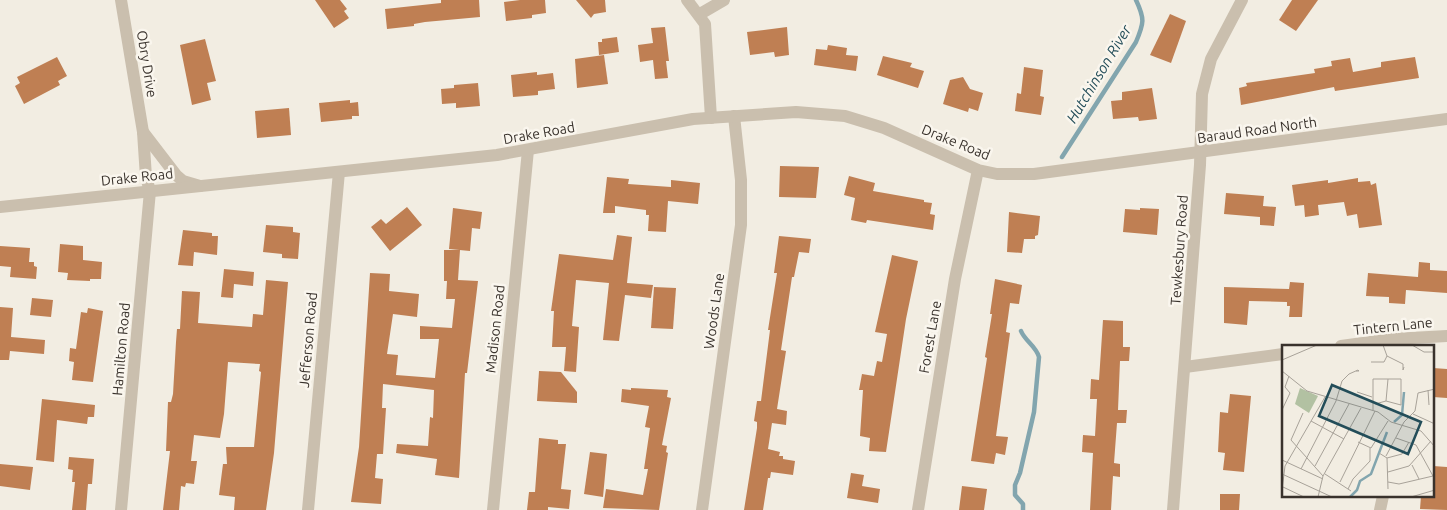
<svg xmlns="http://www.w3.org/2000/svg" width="1447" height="510" viewBox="0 0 1447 510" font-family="Ubuntu,sans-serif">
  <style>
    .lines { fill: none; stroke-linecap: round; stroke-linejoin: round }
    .stream { stroke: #82a5ae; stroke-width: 4.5 }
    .building { fill: #bf7f53 }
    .minor { stroke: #cabfae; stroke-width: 12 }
    .tertiary { stroke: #cabfae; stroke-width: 12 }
    .labels { text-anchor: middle; stroke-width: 5; stroke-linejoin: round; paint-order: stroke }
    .street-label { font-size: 14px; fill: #39322c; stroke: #faf6ee }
    .water-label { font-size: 15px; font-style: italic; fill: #234d59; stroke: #faf6ee }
    .inset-river { fill: none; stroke: #82a5ae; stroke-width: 2.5 }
    .inset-road { fill: none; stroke: #a8a299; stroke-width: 1 }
    .view { fill: #234d59; fill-opacity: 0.15; stroke: #234d59; stroke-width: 2.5 }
    .inset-edge { fill: none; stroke: #39322c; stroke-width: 2.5 }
  </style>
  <rect width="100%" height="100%" fill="#f2ede2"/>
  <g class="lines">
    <!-- stream -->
    <g class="stream">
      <path d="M1062 157 1136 42C1144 23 1145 19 1136 0"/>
      <path d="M1021 331C1025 341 1036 346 1039 357L1034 412 1020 473 1015 485V495L1023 504V510"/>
    </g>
  </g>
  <!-- building -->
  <g class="building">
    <path d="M315 0H340L347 9 344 11 349 18 334 28Z"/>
    <path d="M441 0H479L480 17 425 22 414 24V26L387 29 385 9 441 3Z"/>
    <path d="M520 0H545L546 13 532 15V18L506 21 504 2Z"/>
    <path d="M576 0H605L606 12 594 14 591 18Z"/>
    <path d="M1292 0H1318L1296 31 1279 20Z"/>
    <path d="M1170 14 1186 21 1171 63 1150 55Z"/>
    <path d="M665 27 669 61H666L668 78 655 79 653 60 640 62 638 45 653 43 651 28Z"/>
    <path d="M787 27 789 55 775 57 774 52 750 55 747 32Z"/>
    <path d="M617 37 619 52 599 55 598 42H602V39Z"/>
    <path d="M205 39 216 81 207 83 211 100 192 105 180 45Z"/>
    <path d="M828 45 847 48 846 55 858 56 856 71 814 65 816 49 827 50Z"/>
    <path d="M604 55 608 84 577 88 575 59Z"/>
    <path d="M883 56 912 63 910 67 924 71 918 88 877 75Z"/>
    <path d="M57 57 67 76 58 81 60 85 24 104 15 86 20 83 17 77Z"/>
    <path d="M1415 57 1419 78 1335 91 1334 87 1241 105 1239 88 1247 86 1246 83 1315 73 1314 69 1332 66 1331 61 1350 58 1353 72 1381 67V62Z"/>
    <path d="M1024 67 1043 70 1040 96 1044 97 1041 115 1015 111 1017 93 1021 94Z"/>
    <path d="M537 72V75L553 73 555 89 538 91V95L513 97 511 75Z"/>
    <path d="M963 77 970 89 983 93 978 111 969 108 968 112 943 104 950 80Z"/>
    <path d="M478 83 480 106 456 108V103L442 104 441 89 454 88V85Z"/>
    <path d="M1152 88 1157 119 1139 121 1138 117 1113 119 1111 101 1122 100V92Z"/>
    <path d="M350 100V103L358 102 359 116H352V119L321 122 319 103Z"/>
    <path d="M289 108 291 135 257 138 255 111Z"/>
    <path d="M780 166 819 167 816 198 779 197Z"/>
    <path d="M849 176 875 183 873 191 924 200V202L932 203 930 214 935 215 933 230 867 220 866 223 851 220 855 198 844 195Z"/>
    <path d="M607 177 629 179 628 184 671 187V180L700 183 698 204 668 201 666 232 648 231 649 215H646V210L615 206V213H603Z"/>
    <path d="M1358 178V182L1370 181 1371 185 1376 183 1382 225 1359 228 1357 214 1347 216 1344 202 1318 205 1319 215 1305 217 1304 205 1295 206 1292 185 1328 180V183Z"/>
    <path d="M1226 193 1264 196 1263 206 1276 207 1274 226 1260 225V217L1224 214Z"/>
    <path d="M407 207 422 225 390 251 371 227 381 219 386 224Z"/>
    <path d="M453 208 482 212 480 229 472 228 470 251 449 249Z"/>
    <path d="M1140 208 1159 209 1157 235 1123 232 1125 209 1140 210Z"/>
    <path d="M1009 212 1040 216 1038 235 1035 236V239H1024L1022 253 1007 252Z"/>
    <path d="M266 225 293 227V232L300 233 298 259 282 258V254L263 252Z"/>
    <path d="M183 230 212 233V236H218L217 255 194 252 193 266 178 265Z"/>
    <path d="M617 235 632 237 627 283 653 285 651 298 625 295 619 341 603 340 609 283 576 280 572 326 579 327 576 372 564 371 566 347H552L554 311H551L559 254 613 260Z"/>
    <path d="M779 236 811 239 809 253 799 252 794 277H792L781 350 786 351 777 409 787 411 786 425 772 423 768 449 780 452 779 456H783V459L795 461 793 475 771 472 770 478H768L763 510H744L757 428V422L754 421 757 401H761L770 330H768L777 273H774Z"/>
    <path d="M60 244 83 246V260L102 262 101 279H90V281L67 280 68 273 58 272Z"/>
    <path d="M0 246 30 248 29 262H34V266L37 267 36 279 10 277 11 267 0 266Z"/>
    <path d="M444 250H460L458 280 478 281 467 373H465L459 478 435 475 437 459 396 453 397 444 428 446 430 417 433 418 434 390 383 384 382 408H386L383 454H377L375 478 383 479 381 504 351 502 359 447 370 273 390 274 389 291 419 294 417 317 393 314 387 354 398 355 396 375 435 378 439 339H420V326L452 328 455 299H446L447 281H444Z"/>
    <path d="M892 255 918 261 906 319 886 452 869 451 870 438 860 436 863 390H859L862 374 874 376 877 361 882 362 887 334 875 332Z"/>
    <path d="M1419 262 1430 263V270L1447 271V293L1406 290 1405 304 1389 303V297L1366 296 1368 273 1418 277Z"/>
    <path d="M224 269 254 272 253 286 234 284 233 298 221 297Z"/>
    <path d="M995 279 1022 285 1019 304 1010 303 1006 332 1010 333 996 436 1008 437 1005 455 996 453 994 464 971 461 987 358 985 357 992 314H990Z"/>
    <path d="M266 280 288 282 274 453 266 510H234L235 497 219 495 223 464H227L226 447H254L261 372 259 371 260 364 228 362 224 414 220 438 194 435 191 461H197L194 484 186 483 185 487 181 486 179 510H163L170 451H166L168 402H171L173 394 176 342 177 329H180L182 291 200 292 198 323 252 327 253 314 263 315Z"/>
    <path d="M1290 282 1304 283 1302 317H1289L1290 306H1287V302L1249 301 1247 325 1224 323V287L1289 289Z"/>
    <path d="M654 287 676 288 673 329 651 328Z"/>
    <path d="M32 298 53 300 51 317 30 315Z"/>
    <path d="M0 307 13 308 11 337 45 340 44 354 10 351 9 360H0Z"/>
    <path d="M88 308 103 311 93 382 72 380 74 362 69 361 70 348 76 349 81 312 87 313Z"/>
    <path d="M1103 320 1123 321V347H1130L1129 361H1120L1118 410H1127L1126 423H1117L1114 463 1120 464V477L1113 476 1111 510H1090L1093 453 1082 452 1083 435 1095 436 1097 399H1090L1091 379 1099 380Z"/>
    <path d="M1433 368 1447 369V398L1433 397Z"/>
    <path d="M539 371 561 372 577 392V403L537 401Z"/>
    <path d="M631 388 668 390 667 397 671 398 662 445 667 446 666 452 668 453 659 510 603 508 606 489 643 495 648 469H644L650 428 645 427 649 406 621 402 622 389 631 390Z"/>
    <path d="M1230 394 1251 396 1244 472 1223 470 1225 453 1218 452 1220 412 1228 413Z"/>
    <path d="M42 399 95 405 94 417H88L87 424 57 420 54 462 36 460Z"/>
    <path d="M539 438 558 440V444H566L561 489 571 490 569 509 548 507V510H527L529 492H535Z"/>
    <path d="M590 452 607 454 603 497 584 494Z"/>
    <path d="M69 457 94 459 92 484H88L86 510H72L75 482H72L73 470 68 469Z"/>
    <path d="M0 464 33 467 30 490 0 486Z"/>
    <path d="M1433 466 1447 467V510L1420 509 1421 496H1433Z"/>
    <path d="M851 473 864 475 862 486 880 489 878 503 847 498Z"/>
    <path d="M962 486 987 489 984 510H959Z"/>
    <path d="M1220 494H1240L1239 510H1220Z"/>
  </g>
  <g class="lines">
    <!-- minor -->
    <g class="minor">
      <path d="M687 0 705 24 711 118"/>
      <path d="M700 14 724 0"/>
      <path d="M143 132 176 175 183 181 200 186"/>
      <path d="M1341 346 1393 339 1447 336"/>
      <path d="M1185 367 1283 354"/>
      <path d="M121 510 150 191 146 177 143 132 121 0"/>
      <path d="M308 510 339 172"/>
      <path d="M493 510 528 150"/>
      <path d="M702 510 741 225V180L734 116"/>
      <path d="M918 510 955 279 978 170"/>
      <path d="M1173 510 1200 165 1202 94 1211 59 1242 0"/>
      <path d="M1380 510 1383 496"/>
    </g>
    <!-- tertiary -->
    <path class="tertiary" d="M0 207 497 155 693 119 796 112 845 116 884 128 978 170 997 174H1034L1447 119"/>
  </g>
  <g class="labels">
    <!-- street labels -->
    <g class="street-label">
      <text transform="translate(147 64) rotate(81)" y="5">Obry Drive</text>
      <text transform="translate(1257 130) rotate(-8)" y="5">Baraud Road North</text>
      <text transform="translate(539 133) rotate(-10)" y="5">Drake Road</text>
      <text transform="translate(956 142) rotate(22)" y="5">Drake Road</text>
      <text transform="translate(137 177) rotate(-6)" y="5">Drake Road</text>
      <text transform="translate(1179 250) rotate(-86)" y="5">Tewkesbury Road</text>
      <text transform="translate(714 311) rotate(-82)" y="5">Woods Lane</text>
      <text transform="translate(1393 326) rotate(-6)" y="5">Tintern Lane</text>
      <text transform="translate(495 329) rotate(-84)" y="5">Madison Road</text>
      <text transform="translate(930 337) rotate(-80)" y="5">Forest Lane</text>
      <text transform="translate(308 340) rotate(-85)" y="5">Jefferson Road</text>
      <text transform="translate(121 349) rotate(-85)" y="5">Hamilton Road</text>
    </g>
    <!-- water labels -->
    <g class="water-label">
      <text transform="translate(1099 74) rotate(-59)" y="5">Hutchinson River</text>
    </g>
  </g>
  <!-- overview -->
  <g transform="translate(1282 345)">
    <rect width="152" height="152" fill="#f2ede2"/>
    <path d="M18 43 36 51 27 68 13 59Z" fill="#b2c1a2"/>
    <path class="inset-river" d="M112 77 120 70 122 47M68 152 75 145 78 136 89 129 105 87"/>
    <path class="inset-road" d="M101 0 105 11 121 19V25L122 22M130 0 142 7H153M0 15 35 0M89 17H102L105 11M0 26 25 46 96 67 109 77 139 86 153 102M146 45 147 60M75 47 90 52M93 59 104 56 106 34M0 65 8 48 3 42 7 31M91 65V34H119V60L104 56M21 68 9 95 41 131M131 69 153 79M29 76 62 94M114 93 134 100 151 131M76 97 89 103 106 76M97 108 105 113 106 144M104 111 122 77 133 66 136 48 153 44M105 113 120 109 127 97M0 115 41 134M130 120 137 134M33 121 67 59M19 124 54 56 60 36 67 29 76 25 77 26H74M106 127 127 121 149 96M0 129 50 152M43 129 69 146M58 137 93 66M106 137 117 139 151 131M1 142 22 152M66 144 71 134 88 116V103M0 145 3 121 43 52M36 152 41 131 79 63M129 152 153 145"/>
    <path class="view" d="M50 40 139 77 126 109 37 71Z"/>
    <rect width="152" height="152" class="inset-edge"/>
  </g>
</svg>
